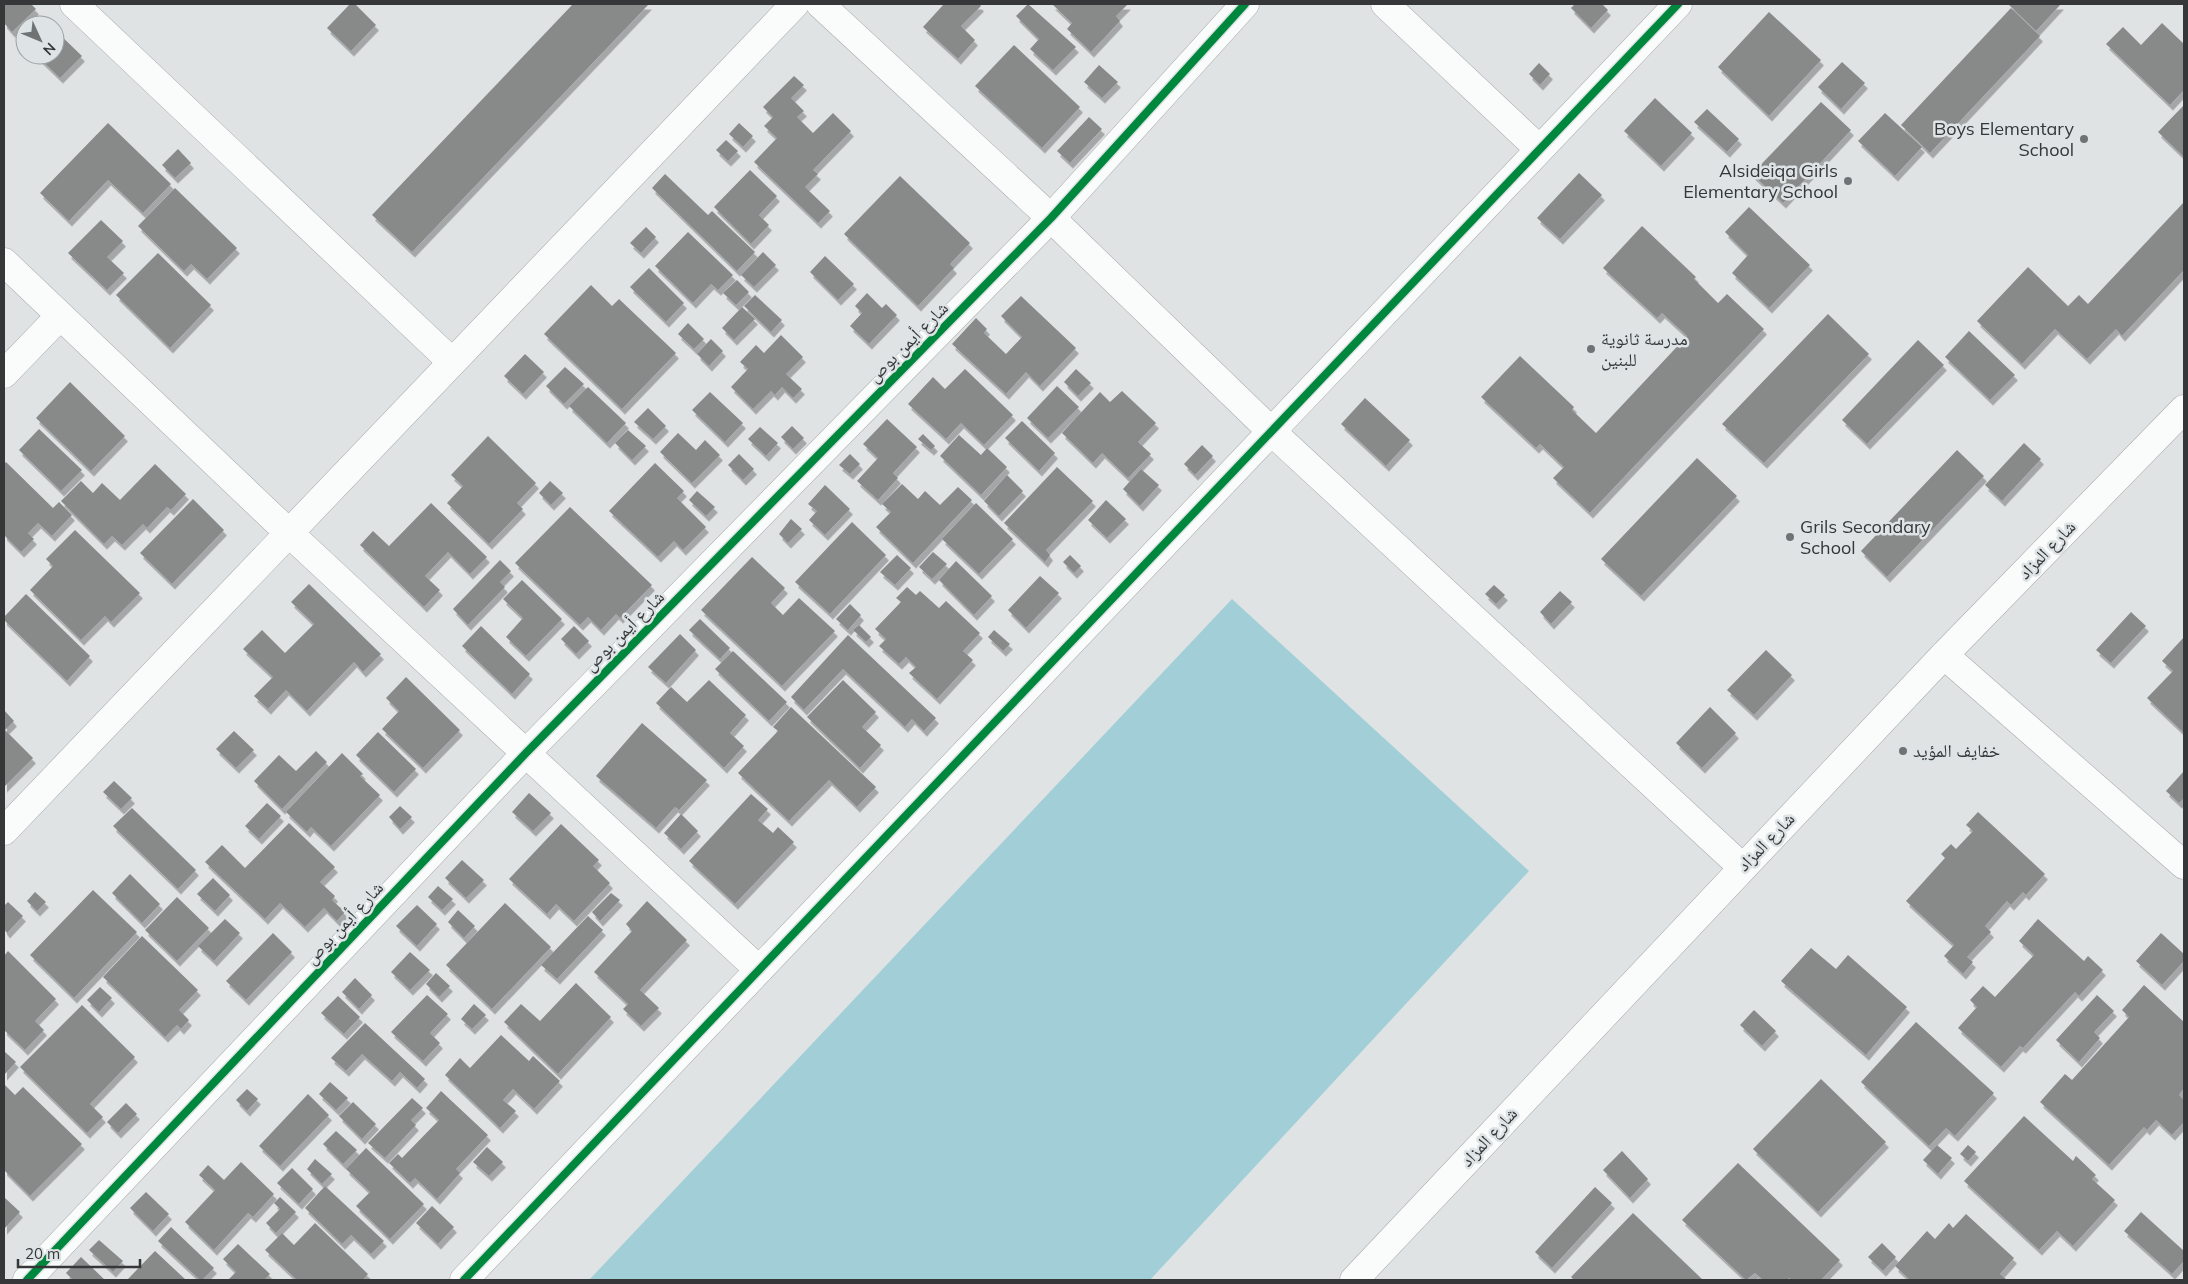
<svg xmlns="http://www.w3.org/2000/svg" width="2188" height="1284" viewBox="0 0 2188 1284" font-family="Mulish,'Noto Naskh Arabic',sans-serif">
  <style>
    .green { fill: #a2cfd7 }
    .building { fill: #888a8a; filter: url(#shadow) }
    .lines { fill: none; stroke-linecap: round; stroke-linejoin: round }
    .minor-casing { stroke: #a8aaab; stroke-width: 29 }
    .tertiary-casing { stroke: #a8aaab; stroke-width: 29 }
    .minor { stroke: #fafbfb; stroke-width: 28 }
    .tertiary { stroke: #fafbfb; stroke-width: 28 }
    .cycleway-casing { stroke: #dee4e5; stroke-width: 11 }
    .cycleway { stroke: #00873e; stroke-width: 8 }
    .poi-dot { fill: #707374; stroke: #dee4e5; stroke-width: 2 }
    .labels { text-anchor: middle; stroke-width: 5; stroke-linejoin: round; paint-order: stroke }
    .poi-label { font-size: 18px; fill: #353738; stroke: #dee4e5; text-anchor: start }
    .street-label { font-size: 18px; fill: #353738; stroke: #dee4e5 }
  </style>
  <defs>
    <filter id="shadow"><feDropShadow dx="3" dy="5.5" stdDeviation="0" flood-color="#0004"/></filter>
  </defs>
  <rect width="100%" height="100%" fill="#dfe3e4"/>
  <!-- green -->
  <path class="green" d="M1232 599 1529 871 1150 1280H589Z"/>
  <!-- building -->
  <g class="building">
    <path d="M4 4H31L36 9 12 32 4 23Z"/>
    <path d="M350 4H355L376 25 351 51 327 28Z"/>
    <path d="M573 4H649L412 252 372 215Z"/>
    <path d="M944 4H979L981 6 961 26 975 40 958 59 923 27Z"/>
    <path d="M1028 4 1076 47 1053 70 1030 49 1039 39 1016 16Z"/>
    <path d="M1052 4H1128L1116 16 1120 21 1091 52 1067 29 1072 23Z"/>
    <path d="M1575 4H1602L1608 10 1591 28 1571 8Z"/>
    <path d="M2008 4H2061L2036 31Z"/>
    <path d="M2011 8 2040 36 1930 153 1901 125Z"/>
    <path d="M1769 12 1821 60 1769 116 1718 67Z"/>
    <path d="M2162 23 2184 44V90L2170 105 2106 44 2123 27 2141 45Z"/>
    <path d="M55 30 82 56 60 78 36 55H55Z"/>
    <path d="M1014 45 1080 107 1042 148 975 86Z"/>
    <path d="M1842 62 1865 83 1841 109 1818 87Z"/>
    <path d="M1539 63 1550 74 1540 85 1529 74Z"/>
    <path d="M1099 65 1118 82 1102 98 1084 82Z"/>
    <path d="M794 76 804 85 791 98 804 111 797 117 813 133 833 113 851 131 813 170 818 174 805 187 830 211 818 223 754 162 777 138 764 126 773 117 763 107Z"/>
    <path d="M1655 98 1692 133 1661 166 1624 131Z"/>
    <path d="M1821 102 1851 130 1783 203 1752 174Z"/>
    <path d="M2184 105V157L2158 132Z"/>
    <path d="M1707 109 1739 139 1727 152 1694 122Z"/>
    <path d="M1885 113 1922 147 1895 176 1858 141Z"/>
    <path d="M1089 117 1102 129 1070 163 1057 151Z"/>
    <path d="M108 123 171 184 143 213 108 180 69 221 40 193Z"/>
    <path d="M739 123 753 136 743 147 729 134Z"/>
    <path d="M726 140 738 151 728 161 716 150Z"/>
    <path d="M178 149 191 163 175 178 162 165Z"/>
    <path d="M750 170 777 196 759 215 769 225 751 244 714 207Z"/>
    <path d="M1579 173 1602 195 1560 239 1537 218Z"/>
    <path d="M665 174 708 215 712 211 755 252 737 271 652 188Z"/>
    <path d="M900 176 970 243 950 264 954 268 918 306 844 234Z"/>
    <path d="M175 188 237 248 207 279 191 264 184 271 138 226Z"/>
    <path d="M2184 202V270L2122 336 2116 329 2087 359 2055 329 2022 364 1977 321 2028 267 2068 306 2079 295 2088 304Z"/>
    <path d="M1749 207 1810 265 1769 308 1732 273 1748 255 1725 232Z"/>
    <path d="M101 220 123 241 107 257 124 273 107 290 68 253Z"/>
    <path d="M1642 226 1696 277 1694 279 1718 303 1727 294 1764 329 1590 513 1553 478 1564 467 1540 444 1536 448 1481 397 1520 356 1574 407 1572 410 1596 433 1687 336 1662 313 1657 318 1603 268Z"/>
    <path d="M646 227 656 237 641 253 630 243Z"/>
    <path d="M688 232 733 275 718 290 711 284 693 303 655 266Z"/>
    <path d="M763 252 776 265 754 287 741 275Z"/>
    <path d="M158 253 211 305 170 348 116 295Z"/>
    <path d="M825 256 854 284 838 300 810 272Z"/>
    <path d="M649 268 684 303 666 322 630 287Z"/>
    <path d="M737 280 749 292 736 305 723 293Z"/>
    <path d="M591 285 612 306 619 299 676 353 622 409 544 334Z"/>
    <path d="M867 293 882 308 886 304 897 315 869 344 850 326 862 313 855 306Z"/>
    <path d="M755 295 782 320 771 332 744 306Z"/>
    <path d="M1021 296 1076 348 1040 386 1026 372 1006 394 952 344 976 318 987 329 984 333 1006 354 1022 337 1001 316Z"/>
    <path d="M742 307 755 319 734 340 722 328Z"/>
    <path d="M1828 314 1869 354 1764 463 1722 424Z"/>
    <path d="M688 323 704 339 694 349 678 334Z"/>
    <path d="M1969 331 2015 375 1990 400 1945 357Z"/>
    <path d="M781 335 803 357 786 374 802 389 793 398 782 387 775 395 771 391 753 409 731 387 748 369 740 362 756 345 764 353Z"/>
    <path d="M711 339 723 351 709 366 697 354Z"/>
    <path d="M1918 340 1944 365 1867 444 1842 420Z"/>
    <path d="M525 354 544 372 523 394 504 376Z"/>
    <path d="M565 367 584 384 564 404 546 386Z"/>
    <path d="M965 369 1013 415 984 445 961 423 946 439 908 404 933 377 945 389Z"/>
    <path d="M1076 369 1091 383 1078 396 1064 382Z"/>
    <path d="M70 382 125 436 91 471 36 418Z"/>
    <path d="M1057 386 1079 407 1048 438 1027 418Z"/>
    <path d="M588 387 626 423 607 443 569 406Z"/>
    <path d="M1122 391 1156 423 1138 442 1151 454 1128 478 1102 453 1093 463 1062 433 1100 392 1110 402Z"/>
    <path d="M710 392 743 423 725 442 692 410Z"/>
    <path d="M1365 398 1410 440 1386 466 1341 424Z"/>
    <path d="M648 408 666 426 653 439 634 422Z"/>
    <path d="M887 419 917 447 893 473 898 478 878 500 857 481 878 458 863 444Z"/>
    <path d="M1022 421 1055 453 1039 471 1005 438Z"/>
    <path d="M792 426 804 438 793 449 781 437Z"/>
    <path d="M760 427 778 443 766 456 748 439Z"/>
    <path d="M39 429 82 470 61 491 19 450Z"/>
    <path d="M628 430 646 446 632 460 615 443Z"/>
    <path d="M678 433 696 450 705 440 720 455 692 483 660 452Z"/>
    <path d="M923 434 935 446 931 450 918 439Z"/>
    <path d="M959 435 981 455 987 448 1007 467 981 495 940 456Z"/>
    <path d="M488 436 536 483 517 503 523 509 489 544 447 503 463 486 451 475Z"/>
    <path d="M2024 443 2041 459 2002 501 1985 485Z"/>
    <path d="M1202 445 1213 456 1195 475 1184 464Z"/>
    <path d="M1957 450 1984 476 1887 577 1861 551Z"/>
    <path d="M739 454 754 469 743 480 728 465Z"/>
    <path d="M850 454 860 464 850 474 839 465Z"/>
    <path d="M1697 458 1737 496 1641 596 1601 559Z"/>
    <path d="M6 462 53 508 59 502 72 515 52 536 38 523 28 533 34 539 21 552 4 535V464Z"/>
    <path d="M655 463 684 491 677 498 706 527 683 550 674 541 658 557 609 511Z"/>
    <path d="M155 464 186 494 171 510 167 507 147 528 143 524 122 545 112 536 104 544 61 501 81 481 93 493 102 483 120 500Z"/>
    <path d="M1057 467 1093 501 1046 550 1050 555 1045 562 1004 523Z"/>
    <path d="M1141 469 1159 485 1140 506 1123 489Z"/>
    <path d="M1007 475 1023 491 999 516 984 501Z"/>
    <path d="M550 481 563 493 551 505 539 493Z"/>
    <path d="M902 484 918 499 925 491 940 505 958 487 972 500 913 563 876 527 891 512 882 504Z"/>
    <path d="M825 485 850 509 825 535 809 520 817 511 808 504Z"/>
    <path d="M697 491 715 507 706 516 689 500Z"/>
    <path d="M193 499 224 530 172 584 140 553Z"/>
    <path d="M1106 500 1126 519 1107 538 1088 520Z"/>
    <path d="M431 503 487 557 470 574 448 552 425 576 440 590 424 607 360 545 373 531 389 546Z"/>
    <path d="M976 503 1013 539 979 574 942 539Z"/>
    <path d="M570 507 652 585 620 618 616 614 601 630 588 617 580 625 515 563Z"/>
    <path d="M791 519 802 529 788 543 779 534Z"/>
    <path d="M852 522 886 555 830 614 795 582Z"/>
    <path d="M75 530 140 593 111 622 105 616 81 640 30 590 53 566 46 559Z"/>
    <path d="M933 552 947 564 932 579 919 567Z"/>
    <path d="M897 555 911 568 895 585 880 572Z"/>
    <path d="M1070 555 1081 566 1074 573 1063 562Z"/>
    <path d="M752 557 785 588 771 603 783 615 799 598 835 631 782 686 701 610Z"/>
    <path d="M500 560 511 571 500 582 505 587 468 625 453 609Z"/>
    <path d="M956 561 992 596 974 615 939 580Z"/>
    <path d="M1040 576 1059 593 1026 628 1008 610Z"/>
    <path d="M522 580 562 619 526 656 506 637 523 618 503 599Z"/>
    <path d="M309 584 381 654 363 672 354 662 307 711 286 690 268 709 254 696 273 677 243 649 262 630 285 653 314 624 291 602Z"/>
    <path d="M1494 585 1505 595 1496 604 1485 594Z"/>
    <path d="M907 587 916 595 920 591 939 608 946 601 980 633 963 651 973 660 937 699 909 673 916 667 906 657 899 664 879 646 886 639 875 629 901 602 896 598Z"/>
    <path d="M1560 591 1572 602 1551 624 1540 612Z"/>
    <path d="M26 594 90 656 67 681 4 620V617Z"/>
    <path d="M850 604 861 615 848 630 836 619Z"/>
    <path d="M2131 612 2146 626 2111 663 2096 650Z"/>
    <path d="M700 619 730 648 720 659 689 630Z"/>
    <path d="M859 625 871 637 866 642 853 630Z"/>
    <path d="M481 626 530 674 512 694 462 646Z"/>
    <path d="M574 626 589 641 576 654 561 639Z"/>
    <path d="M994 630 1010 644 1003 651 988 637Z"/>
    <path d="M680 634 696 650 666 683 648 667Z"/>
    <path d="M848 635 936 718 924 731 912 719 905 727 843 669 804 710 791 697Z"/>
    <path d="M2184 637V733L2147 698 2173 671 2162 661Z"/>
    <path d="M1766 650 1792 675 1754 715 1727 690Z"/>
    <path d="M733 651 787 702 769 721 715 669Z"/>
    <path d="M406 677 460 730 423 768 382 729 399 711 386 698Z"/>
    <path d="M709 680 746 715 730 733 744 746 724 768 656 703 671 687 687 702Z"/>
    <path d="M843 680 876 712 862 727 881 745 860 768 807 717Z"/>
    <path d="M791 707 876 787 857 807 829 780 789 821 738 773 778 731 773 727Z"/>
    <path d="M1710 707 1736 733 1702 768 1676 743Z"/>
    <path d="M4 710 14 721 5 730 33 758 4 787Z"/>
    <path d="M642 723 707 780 679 810 675 807 656 828 596 776Z"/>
    <path d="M234 731 254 750 236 768 216 749Z"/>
    <path d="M378 732 416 769 394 792 356 755Z"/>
    <path d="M316 751 327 762 282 809 254 781 279 755 296 771Z"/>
    <path d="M342 753 363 774 360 776 380 795 331 846 311 827 307 832 286 812Z"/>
    <path d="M2184 771V798L2179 803 2166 791Z"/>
    <path d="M114 781 132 798 121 809 103 792Z"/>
    <path d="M529 793 551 813 533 831 512 812Z"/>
    <path d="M751 794 768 809 758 820 773 833 778 827 794 842 735 904 689 861Z"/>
    <path d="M267 803 281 816 259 839 245 826Z"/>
    <path d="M400 806 412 817 400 829 389 817Z"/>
    <path d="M132 808 196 870 178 889 113 826Z"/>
    <path d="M1978 812 2045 874 2026 895 2023 892 2011 905 2007 901 1985 926 1991 932 1967 957 1973 962 1963 974 1944 956 1954 945 1906 901 1945 858 1941 854 1951 844 1956 849 1973 831 1966 825Z"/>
    <path d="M681 814 698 831 681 849 664 833Z"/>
    <path d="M289 823 335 867 320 882 335 896 332 900 345 912 337 921 324 908 305 927 280 903 265 919 205 862 222 845 245 868Z"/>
    <path d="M561 824 599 860 593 866 610 883 574 921 556 904 547 914 509 879Z"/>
    <path d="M462 860 484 880 466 898 445 878Z"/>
    <path d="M130 874 160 904 142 923 112 893Z"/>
    <path d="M213 878 230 895 215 911 197 894Z"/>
    <path d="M438 886 453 899 442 910 428 897Z"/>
    <path d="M93 890 137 932 74 998 30 955Z"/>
    <path d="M35 892 46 902 37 911 27 901Z"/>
    <path d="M611 893 620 900 600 921 592 912Z"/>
    <path d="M177 897 209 928 177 961 145 930Z"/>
    <path d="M647 901 687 940 640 990 659 1008 641 1026 623 1009 628 1004 594 972 632 931 626 924Z"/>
    <path d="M8 902 23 916 7 933 4 929V906Z"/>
    <path d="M505 903 551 947 492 1009 446 965Z"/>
    <path d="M417 905 437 924 417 946 396 926Z"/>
    <path d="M458 910 475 926 464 938 448 922Z"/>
    <path d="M588 916 603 930 557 979 541 965Z"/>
    <path d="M225 919 240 933 214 961 198 946Z"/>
    <path d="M2038 919 2084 961 2088 956 2103 970 2079 996 2075 992 2023 1048 2020 1046 2001 1067 1958 1028 1977 1007 1970 1000 1983 986 1995 997 2034 955 2019 941Z"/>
    <path d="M273 933 292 952 246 1000 226 981Z"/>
    <path d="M2161 933 2184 954V961L2162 985 2136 961Z"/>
    <path d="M142 936 198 990 179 1010 189 1020 181 1029 177 1025 165 1037 103 977Z"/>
    <path d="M1811 948 1836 969 1848 955 1907 1007 1866 1055 1781 981Z"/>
    <path d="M8 951 56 999 35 1021 44 1030 25 1050 4 1030V956Z"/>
    <path d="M410 952 430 970 410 990 391 972Z"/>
    <path d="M436 973 450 986 439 997 426 984Z"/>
    <path d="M355 978 372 995 359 1009 342 992Z"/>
    <path d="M576 983 611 1017 558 1074 504 1022 521 1004 540 1021Z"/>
    <path d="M2144 985 2184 1022V1088L2179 1095 2184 1100V1122L2172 1135 2156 1120 2147 1130 2144 1127 2109 1165 2040 1102 2065 1074 2072 1080 2129 1017 2122 1010Z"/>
    <path d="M100 987 112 998 99 1012 87 1000Z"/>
    <path d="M427 995 448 1014 430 1033 440 1043 423 1061 391 1032Z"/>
    <path d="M2097 995 2114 1011 2094 1032 2100 1038 2079 1062 2056 1040Z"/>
    <path d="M338 996 360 1017 344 1034 321 1013Z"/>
    <path d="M474 1004 486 1015 472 1029 461 1019Z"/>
    <path d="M82 1005 135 1057 90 1104 103 1117 87 1133 20 1067Z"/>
    <path d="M1754 1010 1776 1031 1762 1046 1740 1025Z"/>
    <path d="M1916 1022 1994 1093 1955 1136 1946 1128 1929 1146 1861 1082Z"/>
    <path d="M365 1023 425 1079 417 1088 400 1072 392 1081 362 1054 346 1071 331 1058Z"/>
    <path d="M501 1035 529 1061 533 1056 560 1081 534 1109 513 1089 503 1100 516 1111 500 1128 445 1075 460 1058 470 1068Z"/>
    <path d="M4 1051 16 1062 4 1075Z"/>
    <path d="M1821 1079 1886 1142 1818 1212 1753 1149Z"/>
    <path d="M330 1082 348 1098 336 1110 319 1094Z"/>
    <path d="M4 1084 15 1095 23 1087 82 1144 30 1196 4 1170Z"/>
    <path d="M247 1089 258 1099 247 1111 236 1100Z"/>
    <path d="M441 1091 488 1135 456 1169 460 1173 437 1199 415 1178 410 1183 389 1163 398 1154 402 1158 439 1120 426 1108Z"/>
    <path d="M308 1094 329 1115 280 1166 259 1146Z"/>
    <path d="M412 1098 423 1108 411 1120 416 1125 385 1158 368 1143Z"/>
    <path d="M353 1102 376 1124 362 1139 339 1116Z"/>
    <path d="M126 1103 137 1114 118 1133 107 1122Z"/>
    <path d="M2024 1116 2073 1161 2076 1156 2096 1175 2092 1179 2115 1200 2073 1246 2057 1231 2039 1250 1964 1181Z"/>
    <path d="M336 1131 357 1150 343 1164 323 1144Z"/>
    <path d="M1937 1145 1952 1158 1938 1174 1923 1160Z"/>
    <path d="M1968 1145 1976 1152 1968 1161 1960 1154Z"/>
    <path d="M487 1147 503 1162 489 1176 473 1162Z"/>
    <path d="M366 1148 424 1204 390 1239 356 1206 370 1192 346 1169Z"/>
    <path d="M1622 1151 1648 1179 1630 1198 1603 1170Z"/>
    <path d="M315 1159 332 1174 322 1184 307 1169Z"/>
    <path d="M241 1162 274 1194 253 1217 248 1213 214 1250 185 1222 215 1190 199 1175 208 1165 224 1180Z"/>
    <path d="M1738 1163 1840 1260 1821 1280H1792L1789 1278 1787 1280H1763L1755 1273 1746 1280 1682 1220Z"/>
    <path d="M292 1168 313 1189 299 1204 277 1183Z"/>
    <path d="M325 1186 384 1241 371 1254 351 1235 342 1244 305 1208Z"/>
    <path d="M1595 1187 1612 1203 1552 1268 1535 1252Z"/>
    <path d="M146 1192 169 1214 153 1231 130 1208Z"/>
    <path d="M4 1197 20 1212 4 1229Z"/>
    <path d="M280 1197 296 1212 276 1233 266 1223 280 1209 274 1203Z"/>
    <path d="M432 1206 454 1227 438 1244 416 1223Z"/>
    <path d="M2141 1212 2184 1251V1261L2172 1274 2124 1231Z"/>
    <path d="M1633 1213 1703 1280H1574L1571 1277Z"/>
    <path d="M1966 1214 2014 1258 2000 1274 2007 1280H1910L1895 1266 1927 1231 1935 1239 1949 1223 1953 1228Z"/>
    <path d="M315 1223 368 1274 363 1280H297L265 1250 282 1233 294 1245Z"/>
    <path d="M171 1227 214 1268 202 1280H200L158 1241Z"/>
    <path d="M99 1240 123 1261 113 1272 89 1250Z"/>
    <path d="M1882 1243 1896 1257 1883 1271 1868 1257Z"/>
    <path d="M238 1244 270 1274 264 1280H228L236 1272 223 1259Z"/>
    <path d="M155 1251 186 1280H127Z"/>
    <path d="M81 1257 105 1280H73L66 1273Z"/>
  </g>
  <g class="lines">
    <defs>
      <g id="minor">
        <path d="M74 4 452 362"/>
        <path d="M820 4 1051 218 1271 431 1742 867"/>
        <path d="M1385 4 1539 149"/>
        <path d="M4 262 289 533 759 970"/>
        <path d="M4 374 60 316"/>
        <path d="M1944 655 2184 865"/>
        <path d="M4 831 795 4"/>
        <path d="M27 1280 526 753 1051 218 1245 4"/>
        <path d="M464 1280 1678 4"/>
      </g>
      <path id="tertiary" d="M1354 1280 1944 655 2184 409"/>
    </defs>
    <!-- minor casing -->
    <use href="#minor" class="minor-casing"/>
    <!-- tertiary casing -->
    <use href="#tertiary" class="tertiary-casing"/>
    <!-- minor -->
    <use href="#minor" class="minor"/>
    <!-- tertiary -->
    <use href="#tertiary" class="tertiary"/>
    <defs>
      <g id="cycleway">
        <path d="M27 1280 526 753 1051 218 1245 4"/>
        <path d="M464 1280 1678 4"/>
      </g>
    </defs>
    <!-- cycleway casing -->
    <use href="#cycleway" class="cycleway-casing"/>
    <!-- cycleway -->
    <use href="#cycleway" class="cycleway"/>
  </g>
  <!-- markers -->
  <g class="poi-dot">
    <circle cx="2084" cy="139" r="5"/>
    <circle cx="1848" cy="181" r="5"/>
    <circle cx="1591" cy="349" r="5"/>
    <circle cx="1790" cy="537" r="5"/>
    <circle cx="1903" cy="751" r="5"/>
  </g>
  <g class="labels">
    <!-- poi labels -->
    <g class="poi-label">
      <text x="2074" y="135" text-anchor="end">Boys Elementary<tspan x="2074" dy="21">School</tspan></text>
      <text x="1838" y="177" text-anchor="end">Alsideiqa Girls<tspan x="1838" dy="21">Elementary School</tspan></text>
      <text x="1601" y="345">مدرسة ثانوية<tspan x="1601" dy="21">للبنين</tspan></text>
      <text x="1800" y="533">Grils Secondary<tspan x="1800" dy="21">School</tspan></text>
      <text x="1913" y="757">خفايف المؤيد</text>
    </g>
    <!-- street labels -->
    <g class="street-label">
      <text transform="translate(908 342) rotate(-45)" y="6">شارع أيمن بوص</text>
      <text transform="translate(2047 550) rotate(-46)" y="6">شارع المزاد</text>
      <text transform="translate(624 631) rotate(-45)" y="6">شارع أيمن بوص</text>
      <text transform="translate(1766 842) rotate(-46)" y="6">شارع المزاد</text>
      <text transform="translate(344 923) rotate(-47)" y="6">شارع أيمن بوص</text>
      <text transform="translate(1489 1137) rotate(-47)" y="6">شارع المزاد</text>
    </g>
  </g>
  <!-- border -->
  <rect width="2188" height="1284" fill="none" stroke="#353738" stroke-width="10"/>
  <!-- north arrow -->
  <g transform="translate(40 40) rotate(134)"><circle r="24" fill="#dee4e5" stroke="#9a9fa0"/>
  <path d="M0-4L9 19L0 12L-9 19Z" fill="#707374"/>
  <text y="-8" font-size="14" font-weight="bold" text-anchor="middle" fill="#353738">N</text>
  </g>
  <!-- scale -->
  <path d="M18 1259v8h122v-8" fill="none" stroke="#353738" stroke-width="2.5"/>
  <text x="25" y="1259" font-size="15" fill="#353738" stroke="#dee4e5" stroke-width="4" paint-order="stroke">20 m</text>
</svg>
